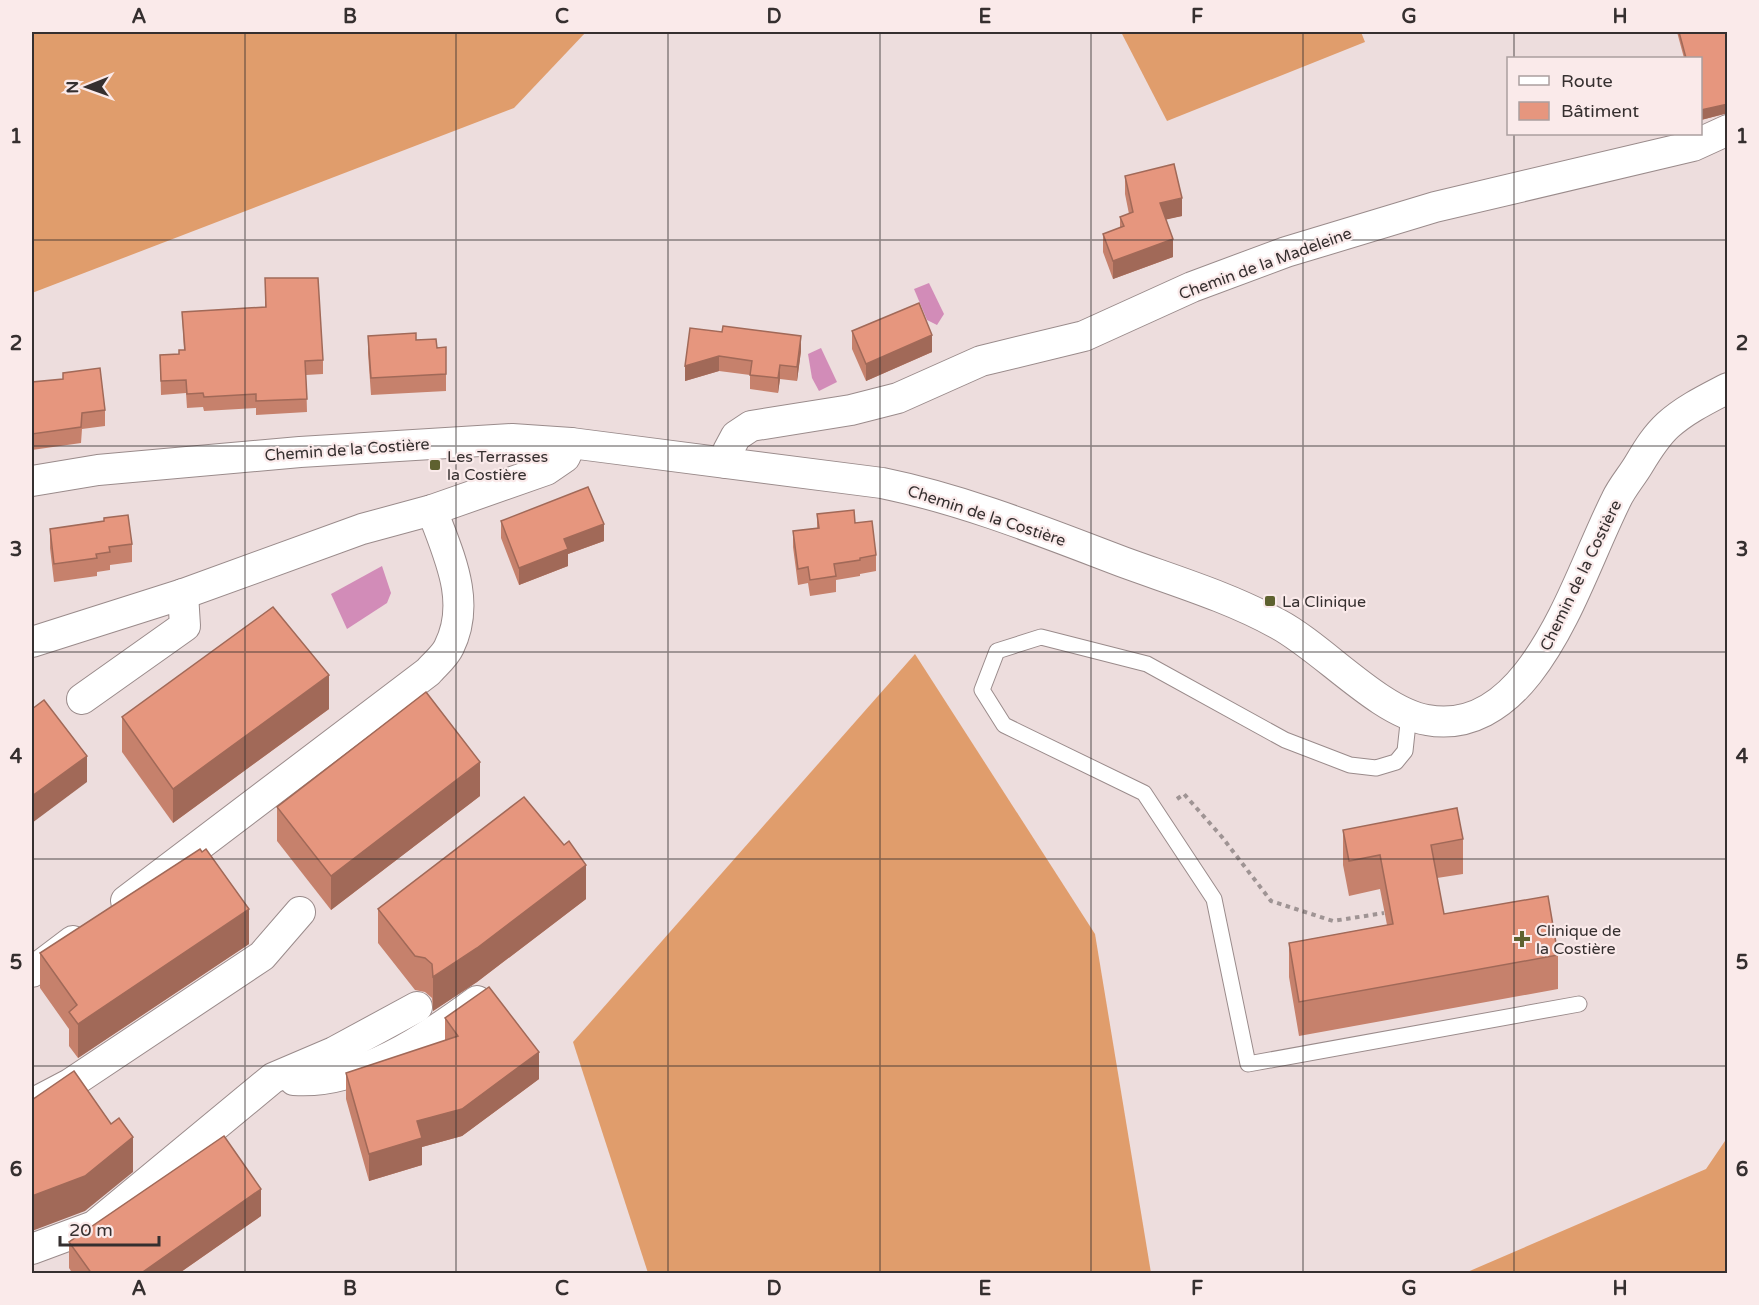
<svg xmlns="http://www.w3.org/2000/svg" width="1759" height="1305" viewBox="0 0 1759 1305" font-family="'Varela Round',sans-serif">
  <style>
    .forest { fill: #e09d6c }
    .water { fill: #d28cb8 }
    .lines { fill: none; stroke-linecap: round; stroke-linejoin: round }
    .lane-casing { stroke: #9a8b8b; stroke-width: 17 }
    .street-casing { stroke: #9a8b8b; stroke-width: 32 }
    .path { stroke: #9f9494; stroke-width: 4; stroke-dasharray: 4.5 4.5; stroke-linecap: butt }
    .lane { stroke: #fff; stroke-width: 15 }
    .street { stroke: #fff; stroke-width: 30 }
    .wall { fill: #c6816c }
    .shaded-wall { fill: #a16958 }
    .building { fill: #e6967e; stroke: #a16958; stroke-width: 1.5 }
    .grid { fill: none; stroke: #352f2f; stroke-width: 1.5; stroke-opacity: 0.55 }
    .poi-dot { fill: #5e612f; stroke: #faeaea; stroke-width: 2 }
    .labels { text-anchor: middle; stroke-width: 4.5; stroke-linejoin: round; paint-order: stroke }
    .street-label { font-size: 16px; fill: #352f2f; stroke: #faeaea }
    .poi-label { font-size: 16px; fill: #352f2f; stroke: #faeaea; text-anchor: start }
    .neatline { fill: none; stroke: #352f2f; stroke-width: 2 }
    .grid-label { font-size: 20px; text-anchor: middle; font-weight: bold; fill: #352f2f }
  </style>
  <rect width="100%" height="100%" fill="#eddddd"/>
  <!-- forest -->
  <g class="forest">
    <path d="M32 32H586L514 108 32 293Z"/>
    <path d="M1121 32H1361L1365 42 1167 121Z"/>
    <path d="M915 654 1095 934 1151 1273H648L573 1042Z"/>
    <path d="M1727 1138V1273H1465L1706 1169Z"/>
  </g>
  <!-- water -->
  <g class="water">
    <path d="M929 283 944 314 937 325 927 320 914 289Z"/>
    <path d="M821 348 837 382 819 391 812 378 808 354Z"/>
    <path d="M382 566 391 593 387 603 347 629 331 594Z"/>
  </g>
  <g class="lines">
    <defs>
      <path id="lane" d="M1409 714 1405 751 1396 762 1376 768 1350 765 1285 740 1147 664 1041 637 997 651 982 690 1004 725 1144 793 1214 899 1248 1064 1579 1004"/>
      <g id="street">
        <path d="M726 463 728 451 736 436 751 426 851 410 898 398 981 361 1084 336 1192 287 1286 252 1435 207 1693 146 1728 130"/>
        <path d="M32 481 98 470 300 452 512 439 571 443 882 483C965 500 1044 532 1123 562 1175 581 1229 597 1278 624 1323 648 1379 712 1427 720 1469 728 1503 705 1528 673 1567 623 1588 557 1616 500 1622 487 1632 476 1639 464 1648 449 1656 436 1668 425 1686 409 1707 399 1728 388"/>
        <path d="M32 642 183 594 362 529 432 510 546 470 565 457 571 443"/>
        <path d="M82 699 185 626 183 594"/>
        <path d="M126 901 428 672C435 664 445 656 449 647 472 601 448 554 432 510"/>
        <path d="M32 972 73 941"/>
        <path d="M294 1080C359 1085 427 1038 477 1001"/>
        <path d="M32 1104 70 1084 262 956 300 912"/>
        <path d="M32 1249 94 1226 273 1078 334 1052 417 1007"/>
      </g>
    </defs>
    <!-- lane casing -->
    <use href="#lane" class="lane-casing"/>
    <!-- street casing -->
    <use href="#street" class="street-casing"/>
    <!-- path -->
    <path class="path" d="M1177 799 1184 794 1222 837 1271 901 1333 921 1384 913"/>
    <!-- lane -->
    <use href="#lane" class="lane"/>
    <!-- street -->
    <use href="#street" class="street"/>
  </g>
  <!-- wall -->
  <g class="wall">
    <path d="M1677 32H1728V113L1701 120V58H1684Z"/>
    <path d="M1125 176 1182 216 1166 219 1173 257 1113 279 1103 252V234L1120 228V217L1129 214 1125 194Z"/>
    <path d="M265 278 323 360V374L306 375 307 412 256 415V408L204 411 203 407 187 408 186 393 161 395 160 355 179 354V350H184L182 312 265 307Z"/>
    <path d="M690 328 801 351 797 381 780 379 778 393 750 389V375L719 371 685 381Z"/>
    <path d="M852 331 932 352 866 381 852 349Z"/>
    <path d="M368 336 416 340 437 348 446 347V391L371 395 368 353Z"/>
    <path d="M32 382 105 410V426L82 429 81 443 32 450Z"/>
    <path d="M817 514 855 523 876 555V571L860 574V576L836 580V592L810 596 808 583 798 585 793 547V531L817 528Z"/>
    <path d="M104 521 132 544V562L110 565V570L97 572V576L54 582 50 548V529Z"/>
    <path d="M501 521 604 541 568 554V566L519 585 501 538Z"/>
    <path d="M329 709 173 823 122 752V717Z"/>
    <path d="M480 796 331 910 277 841V807Z"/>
    <path d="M1343 830 1463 839V874L1437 878 1444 914 1558 955V989L1299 1036 1289 977V943L1387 925 1380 889 1349 896 1343 865Z"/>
    <path d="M586 899 477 982 433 1011 432 998 425 992 415 990 378 943V909Z"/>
    <path d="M249 944 78 1058 69 1046V1029L40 988V953Z"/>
    <path d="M445 1018 539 1079 462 1136 422 1147V1165L369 1181 346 1099V1073L445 1041Z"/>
    <path d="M261 1216 178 1274H73L69 1268V1242Z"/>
  </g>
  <!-- shaded-wall -->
  <g class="shaded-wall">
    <path d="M1728 104V113L1701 120V110Z"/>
    <path d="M1182 198V216L1160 221V203Z"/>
    <path d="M1173 239V257L1113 279V261Z"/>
    <path d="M932 335V352L866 381V364Z"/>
    <path d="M801 336V351L797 381V367Z"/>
    <path d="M719 356V371L685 381V366Z"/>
    <path d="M780 365V379L778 393V378Z"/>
    <path d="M604 524V541L568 554V566L519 585V568L564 539Z"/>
    <path d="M329 675V709L173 823V789Z"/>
    <path d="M87 756V782L32 823V796Z"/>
    <path d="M480 762V796L331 910V876Z"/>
    <path d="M586 865V899L477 982 433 1011V977Z"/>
    <path d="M249 909V944L78 1058V1024Z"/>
    <path d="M539 1052V1079L462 1136 422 1147V1165L369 1181V1154L417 1121Z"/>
    <path d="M133 1137V1172L85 1211 32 1231V1196Z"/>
    <path d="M261 1189V1216L178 1274H140Z"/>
  </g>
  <!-- building -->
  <g class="building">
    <path d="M1679 32H1728V104L1701 110V58H1686Z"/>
    <path d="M1174 164 1182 198 1160 203 1173 239 1113 261 1103 234 1124 226 1120 217 1133 212 1125 176Z"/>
    <path d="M265 278H318L323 360 305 361 307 399 256 401V394L204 397 203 393 187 394 186 380 161 381 160 355 179 354V350H185L182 312 266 307Z"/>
    <path d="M919 303 932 335 866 364 852 331Z"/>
    <path d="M723 326 801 336 797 367 780 365 778 378 750 375 752 361 719 356 685 366 690 328 722 332Z"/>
    <path d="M416 333V340L436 339 437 348 446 347V374L371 378 368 336Z"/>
    <path d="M100 368 105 410 82 413 81 427 32 434V382L63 379V373Z"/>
    <path d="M588 487 604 524 564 539 568 549 519 568 501 521Z"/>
    <path d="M854 510 855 523 872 521 876 555 860 558V560L834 564 836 576 810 580 808 567 798 569 793 531 819 528 817 514Z"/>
    <path d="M128 515 132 544 109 547 110 552 96 554 97 558 54 564 50 529 104 521V518Z"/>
    <path d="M273 607 329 675 173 789 122 717Z"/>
    <path d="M426 692 480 762 331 876 277 807Z"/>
    <path d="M44 700 87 756 32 796V709Z"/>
    <path d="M524 797 564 845 569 841 586 865 477 948 433 977 432 964 425 958 415 956 378 909Z"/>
    <path d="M1457 808 1463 839 1431 845 1444 914 1548 896 1558 955 1299 1002 1289 943 1393 924 1380 855 1349 861 1343 830Z"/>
    <path d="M200 849 202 852 206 849 249 909 78 1024 69 1012 77 1005 40 953Z"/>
    <path d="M489 987 539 1052 462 1109 417 1121 422 1138 369 1154 346 1073 458 1036 445 1018Z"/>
    <path d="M74 1071 111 1124 119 1118 133 1137 85 1176 32 1196V1100Z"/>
    <path d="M224 1136 261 1189 140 1274H92L69 1242Z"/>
  </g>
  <!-- grid -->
  <path class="grid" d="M245 32V1274M456 32V1274M668 32V1274M880 32V1274M1091 32V1274M1303 32V1274M1514 32V58M1514 134V1274M32 240H1728M32 446H1728M32 652H1728M32 859H1728M32 1066H1728"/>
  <!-- markers -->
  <g class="poi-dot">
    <rect x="429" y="459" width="12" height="12" rx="3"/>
    <rect x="1264" y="595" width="12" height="12" rx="3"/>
    <path d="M1519 930h6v6h6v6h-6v6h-6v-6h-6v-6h6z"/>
  </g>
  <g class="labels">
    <!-- street labels -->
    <g class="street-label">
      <text transform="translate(1265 263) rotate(-20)" y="6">Chemin de la Madeleine</text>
      <text transform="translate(347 449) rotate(-4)" y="6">Chemin de la Costière</text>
      <text transform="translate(987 515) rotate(18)" y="6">Chemin de la Costière</text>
      <text transform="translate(1580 575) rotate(-64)" y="6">Chemin de la Costière</text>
    </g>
    <!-- poi labels -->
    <g class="poi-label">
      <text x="447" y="462">Les Terrasses<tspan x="447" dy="18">la Costière</tspan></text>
      <text x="1282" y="607">La Clinique</text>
      <text x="1536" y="936">Clinique de<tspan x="1536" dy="18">la Costière</tspan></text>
    </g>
  </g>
  <!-- border -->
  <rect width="1759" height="1305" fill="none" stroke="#faeaea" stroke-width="66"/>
  <!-- legend -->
  <rect x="1507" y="57" width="195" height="78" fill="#faeaea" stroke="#ab9f9f" stroke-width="1.5"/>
  <rect x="1519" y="76" width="30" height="9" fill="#ffffff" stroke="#ab9f9f" stroke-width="1.5"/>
  <text x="1561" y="87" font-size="18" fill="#352f2f">Route</text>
  <rect x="1519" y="102" width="30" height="18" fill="#e6967e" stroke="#ab9f9f" stroke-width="1.5"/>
  <text x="1561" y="117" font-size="18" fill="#352f2f">Bâtiment</text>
  <!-- north arrow -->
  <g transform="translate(87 87) rotate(269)" stroke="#faeaea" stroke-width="4.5" paint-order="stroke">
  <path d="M0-4.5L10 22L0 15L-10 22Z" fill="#352f2f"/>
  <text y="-9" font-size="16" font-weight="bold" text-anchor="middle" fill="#352f2f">N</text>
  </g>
  <!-- scale -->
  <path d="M60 1236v9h99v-9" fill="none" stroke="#352f2f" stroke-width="3"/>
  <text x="69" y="1236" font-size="18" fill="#352f2f" stroke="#faeaea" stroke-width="4.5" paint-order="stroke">20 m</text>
  <rect x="33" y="33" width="1693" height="1239" class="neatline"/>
  <g class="grid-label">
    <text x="139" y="23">A</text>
    <text x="350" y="23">B</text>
    <text x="562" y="23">C</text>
    <text x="774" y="23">D</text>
    <text x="985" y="23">E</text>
    <text x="1197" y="23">F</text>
    <text x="1409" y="23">G</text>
    <text x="1620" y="23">H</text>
    <text x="16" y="143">1</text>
    <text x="1742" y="143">1</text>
    <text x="16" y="350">2</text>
    <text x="1742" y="350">2</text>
    <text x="16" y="556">3</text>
    <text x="1742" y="556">3</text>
    <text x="16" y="763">4</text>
    <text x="1742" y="763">4</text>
    <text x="16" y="969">5</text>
    <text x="1742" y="969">5</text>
    <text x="16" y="1176">6</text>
    <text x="1742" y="1176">6</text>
    <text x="139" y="1295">A</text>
    <text x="350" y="1295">B</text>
    <text x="562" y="1295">C</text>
    <text x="774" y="1295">D</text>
    <text x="985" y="1295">E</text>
    <text x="1197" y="1295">F</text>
    <text x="1409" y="1295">G</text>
    <text x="1620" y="1295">H</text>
  </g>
</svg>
